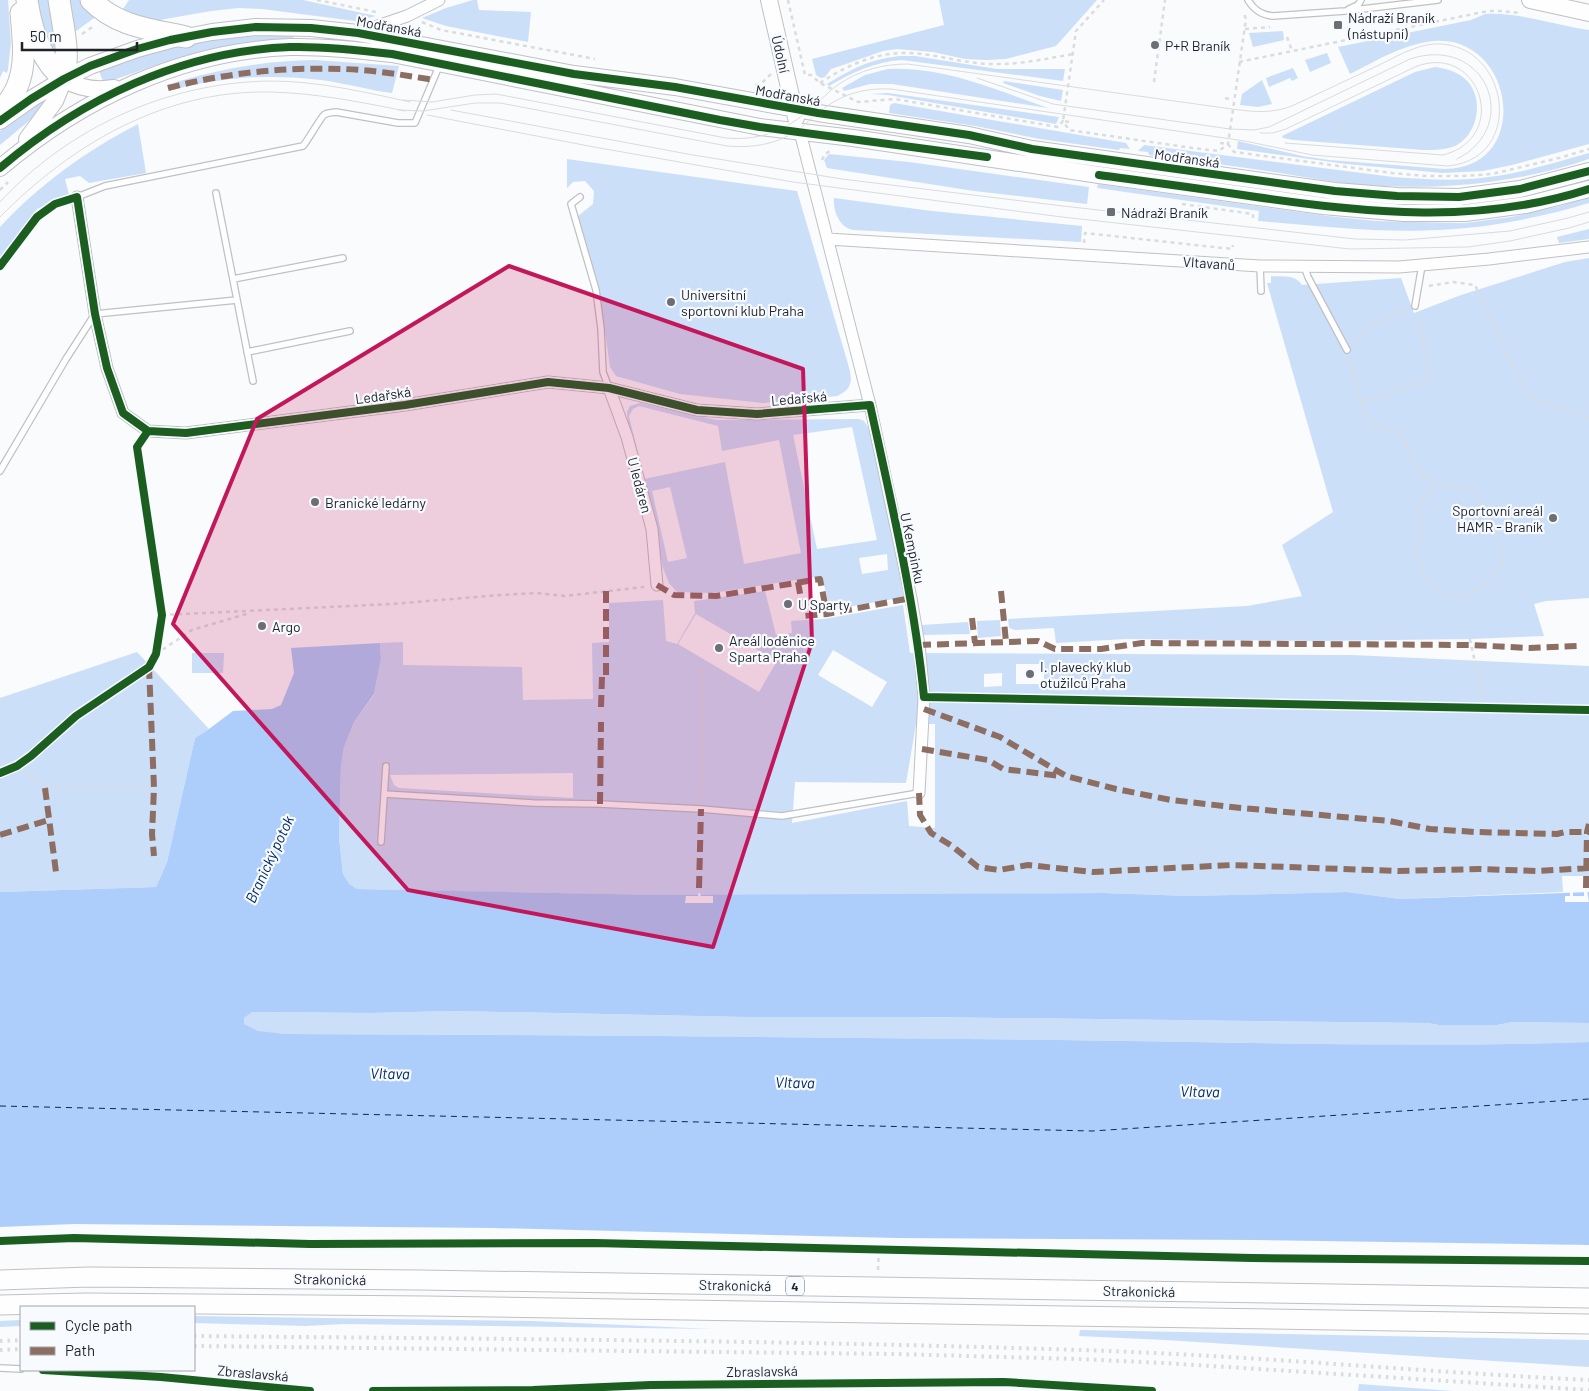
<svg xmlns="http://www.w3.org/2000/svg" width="1589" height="1391" font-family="Barlow,sans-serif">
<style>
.green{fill:#ccdff9;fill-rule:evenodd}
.water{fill:#adcefb}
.pier{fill:#f9fbfd}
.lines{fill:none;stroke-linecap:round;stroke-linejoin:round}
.ferry{stroke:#002a60;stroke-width:1;stroke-dasharray:6 5;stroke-linecap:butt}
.lane-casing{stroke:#bfc1c4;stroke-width:8}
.street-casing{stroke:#bfc1c4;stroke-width:13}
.secondary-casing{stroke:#bfc1c4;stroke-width:18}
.primary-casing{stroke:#bfc1c4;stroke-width:21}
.highway-casing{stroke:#bfc1c4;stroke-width:23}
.path{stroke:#dbdcde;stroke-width:2.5;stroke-dasharray:4 4;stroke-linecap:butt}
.lane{stroke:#fefeff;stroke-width:5.5}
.street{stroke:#fefeff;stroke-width:11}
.secondary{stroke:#fefeff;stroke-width:16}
.primary{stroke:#fefeff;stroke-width:19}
.highway{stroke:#fefeff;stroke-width:21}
.tram{stroke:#dadbdc;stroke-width:1}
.rail{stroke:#dadbdc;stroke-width:4;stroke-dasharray:2.5 5;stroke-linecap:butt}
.quiet{stroke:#8d6e63;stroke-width:6;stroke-dasharray:12 6;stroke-linecap:butt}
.cycleway-casing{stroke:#f7faff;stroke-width:11}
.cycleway{stroke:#1b5e20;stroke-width:8}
.marked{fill:#c2185b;fill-opacity:0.2;stroke:#c2185b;stroke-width:4;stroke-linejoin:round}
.poi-dot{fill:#6b6e72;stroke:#f7faff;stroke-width:2}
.labels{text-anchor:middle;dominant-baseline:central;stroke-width:4.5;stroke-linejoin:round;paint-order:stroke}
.shield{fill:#f7faff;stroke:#606368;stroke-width:1}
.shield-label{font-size:12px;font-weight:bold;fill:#1f2227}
.poi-label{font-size:14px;fill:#1f2227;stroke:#f7faff;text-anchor:start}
.street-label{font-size:14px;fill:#1f2227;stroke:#f7faff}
.water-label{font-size:15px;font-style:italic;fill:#002a60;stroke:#f7faff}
</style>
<rect width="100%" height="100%" fill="#f9fbfd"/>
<path class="green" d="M0 0H8L11 43 8 69 7 73 3 71 0 78Z
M34 0H52L58 45 49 51Z
M67 0H80L97 16 72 34Z
M129 0H303L376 16 355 21 262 9 239 8 211 11 160 20H150L121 12Z
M473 0H477L479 10 531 12 528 42 446 26 422 18 446 8Z
M939 0H1097L1056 46 1025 54 1006 59 987 60 965 59 933 52 897 49 883 51 843 65 831 69 825 77 821 78 816 75 812 59 944 25Z
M1485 14C1519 12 1555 25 1589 30V144L1512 165 1483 171 1443 173 1346 164 1237 149 1238 141 1302 156 1329 160 1445 169C1533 168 1515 36 1435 41 1405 43 1376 61 1350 74L1338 47 1471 20Z
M1283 31 1284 40 1253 47 1249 33Z
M292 35 294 37 291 39 258 42 216 49 166 62 113 80 103 81 99 71C163 46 223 35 292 35Z
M1327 53 1331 63 1310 72 1305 60Z
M900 56H915L997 69H1065L1063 81 902 60C874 62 853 72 829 86L827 84C852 69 870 59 900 56Z
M315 60 399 66 392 93C368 90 345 83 321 80 269 74 219 77 169 91L167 85C217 69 262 61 315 60Z
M1435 67C1448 69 1460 72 1469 83 1484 102 1477 135 1455 146 1445 150 1435 150 1424 150L1293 140 1283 138 1282 136 1415 72Z
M1293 68 1298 78 1292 81 1290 78 1269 87 1266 78Z
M888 69C944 66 996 90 1048 108L892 84H870L844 91 842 88 865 75Z
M1262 80 1272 104 1258 107 1240 105 1242 94Z
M1004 81 1063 90 1061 101 1040 96 1003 83Z
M888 93 1059 117 1056 124 888 95 870 94Z
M43 101H46L36 115 0 145V131Z
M894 103 1126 143 1130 149 1120 148 1119 150 1040 139 975 126 889 113 890 105Z
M138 124 146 173 89 183 80 176 65 179 69 195 37 209 0 258V227C40 184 86 151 138 124Z
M1144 145 1393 177C1424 179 1457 182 1489 177 1523 173 1556 162 1589 153V159C1513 185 1432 191 1353 184 1326 181 1300 176 1274 172 1232 166 1191 160 1149 155L1148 152 1138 151Z
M829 154 909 162 1089 187 1087 204 974 191 827 168 824 160Z
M567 159 797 191 846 357C851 375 857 387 837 396L763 403 680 394 616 376 610 367 599 291 578 216 593 204 594 191 585 181 573 182 567 188Z
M1098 184 1328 216 1376 221 1415 222 1465 223 1511 217 1560 206 1589 197V203C1549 215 1508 224 1466 228 1397 235 1327 227 1258 221L1259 211 1097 188Z
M834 198 932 211 1082 226 1081 242 853 230C839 227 833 211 834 198Z
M1589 229V239L1559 243 1557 237Z
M1589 258V598L1546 601 1534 604 1544 636 1470 639 1316 641 1126 639 1056 643 1054 628 1015 630 1009 628 1008 619 1247 606 1302 596 1282 545 1333 512 1267 283H1271V276C1282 277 1295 274 1302 285L1401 278 1414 313 1461 295 1565 262Z
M640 403 716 420 859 419 864 421 869 429 905 597 830 610 822 576 712 593 677 592 669 583 663 568 647 491 641 479 628 424 627 412 630 406ZM639 406 718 426 722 451 779 440 801 553 744 564 725 462 644 479 629 416 633 409ZM852 427 877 540 817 549 793 435ZM670 487 687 558 668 562 652 491ZM887 554 888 570 862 574 859 558Z
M765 591 776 635 792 633 791 621 824 619 903 605 910 653 1352 655 1589 666V876H1562L1563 892 1400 899 1347 892 1190 896 1104 893 698 896 357 889C350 886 346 882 343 874L339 837 341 766 344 747 354 722 374 695 381 659 380 643 403 642V665L522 667 523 700 593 699 592 643 609 642V603L663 600 666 641 677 644 695 613 694 601ZM696 614 777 661 759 692 678 644ZM833 650 887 682 872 707 818 675ZM1016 664H1044V684H1016ZM1002 673V686L984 687V674ZM916 724H935V828L909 826 907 801 792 823 795 782 906 783ZM573 773V798L399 788 394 785 390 775Z
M1000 620 1001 636 978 638 977 621Z
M968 622 970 634 923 635 922 625Z
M137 652 209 729 195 738 167 862 156 887 0 892V698Z
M192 653H224L223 673H192Z
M455 1011 746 1017H922L1427 1023 1439 1025H1497L1513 1022 1589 1023V1042C1412 1048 1235 1042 1059 1040 801 1037 543 1035 286 1034L258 1032 244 1024V1018L251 1012 371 1013Z
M194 1316 532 1321 712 1329 344 1324 305 1326 194 1323Z
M21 1320V1326L0 1327V1321Z
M1080 1330 1589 1340V1367L1165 1340 1079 1336Z
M1359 1384 1453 1391H1358Z"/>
<path class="water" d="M380 643 381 659 374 694 354 722 344 747 341 766 339 837 343 874 349 884 357 889 659 895 1104 893 1190 896 1347 892 1400 899 1589 892V1023L1513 1022 1497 1025H1439L1427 1023 922 1017H746L455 1011 371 1013 252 1012 244 1018V1024L258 1031 286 1034C543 1035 801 1037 1059 1040 1235 1042 1412 1048 1589 1042V1245L1257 1240 898 1238 494 1228 74 1224 0 1227V892L156 887 167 862 195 738 209 729 233 711 272 709 281 705 294 673 291 648Z"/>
<path class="pier" d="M1570 890H1573V896H1584V890H1587L1589 902H1565V896H1570Z
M698 893H700L701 896H713V903H685L686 896H698Z"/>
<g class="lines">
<path class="ferry" d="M0 1106 1092 1131 1589 1099"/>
<defs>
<path id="lane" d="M1248 0C1254 10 1261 15 1273 16L1345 11 1438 0
M1349 9 1358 5 1361 0
M216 193 253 381
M77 197 105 186 303 146C308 140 321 117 324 115 328 112 332 113 336 112L398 123H415L440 64
M580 197 571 204 596 290 601 329 603 372 609 388
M1260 266 1261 291
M1304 266 1308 277 1347 350
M233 279 343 258
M1415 306 1422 265
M247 352 350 331
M0 471 66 359 95 314 237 300
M384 794 533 803 600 804 701 809 782 816 919 793
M381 842 386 766
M0 1368 21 1369
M43 1370 161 1377 310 1391
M373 1391 533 1390 651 1385 1004 1382 1152 1391"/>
<path id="street" d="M360 32 407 16 439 0
M800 132 870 405 911 598 919 645 924 697 919 793
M77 197 95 314 107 368 123 413 148 431 186 433 405 405 548 382 609 388 697 410 757 414 870 405
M828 239 1260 266 1399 267 1489 259 1589 247
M609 388 627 437 652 529 657 585"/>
<path id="secondary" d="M769 0 796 118
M1530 0 1589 13
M64 79C80 89 96 91 114 88
M0 121 31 99 64 79 90 66 137 49 170 40 212 32 256 27 311 28 358 33 574 74 675 87 818 113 969 135 1032 149 1335 191 1397 196 1459 197 1520 189 1589 171
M27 139 55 101 64 79
M0 168C81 99 182 51 290 47 324 46 359 50 392 54L760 127 853 138 1099 175 1323 206 1404 213H1465L1526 205 1589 189"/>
<path id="primary" d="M0 1280 89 1277 420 1280 1589 1298
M0 1305 86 1303 426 1306 1589 1324"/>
<path id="highway" d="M27 0C31 28 41 61 64 79 70 53 63 26 59 0
M91 0C118 27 150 29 186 37
M0 114C6 105 13 97 17 87 27 64 23 37 21 13"/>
</defs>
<use href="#lane" class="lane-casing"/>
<use href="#street" class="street-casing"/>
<use href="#secondary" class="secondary-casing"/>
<use href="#primary" class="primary-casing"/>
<use href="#highway" class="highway-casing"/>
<path class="path" d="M317 0 376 12
M788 0 805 75H811L820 83 858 102 895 99 1058 127 1063 121 1069 130 1192 148 1219 151 1228 144 1246 19 1244 14
M422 22 441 30 595 59
M1245 29 1270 27
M82 34 94 26
M1287 37 1292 51
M1239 62 1488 11H1500L1521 13
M1154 82 1165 0
M820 83C847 65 876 52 909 53 936 54 962 63 989 64 1018 65 1045 59 1073 54
M755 85 762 83 771 74
M1225 98 1233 100
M1069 122 1063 121 1076 31 1104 0
M1220 143 1228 144 1234 152 1392 173 1426 176H1463L1492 174 1513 169 1559 158 1589 149
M822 160 825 154 830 151
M0 190 8 182
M1182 204 1253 214V218
M1084 243 1085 233 1232 249 1233 245
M1429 286 1453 282 1475 285 1528 398 1582 412 1589 420
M1354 342 1369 327 1406 310
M1349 359 1364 410 1371 424 1399 432 1418 471 1433 484 1472 489 1484 505 1501 547V565L1487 582 1464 598 1441 594 1425 577 1415 551 1421 533 1417 509 1433 484
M1363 402 1431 379 1418 316
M162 615 392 604 500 595 537 593 565 596 644 587
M1470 639 1485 708
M156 654 192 630 250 613
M701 669 702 708 701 800
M601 722V707
M17 766 45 788H154
M878 1270 879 1249"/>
<use href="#lane" class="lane"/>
<use href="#street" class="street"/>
<use href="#secondary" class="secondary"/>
<use href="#primary" class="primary"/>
<use href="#highway" class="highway"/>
<path class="tram" d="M977 78 1053 104 1230 129 1254 130 1269 127 1410 59C1486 34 1523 126 1457 159
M399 110 423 111 475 103H500L727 146C751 148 775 145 796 131 806 124 814 116 823 109 844 93 866 88 891 89L1245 141 1312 155 1447 166C1527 160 1510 40 1433 44 1413 46 1394 58 1377 66 1349 79 1322 92 1294 105 1273 114 1255 112 1232 109L908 64C883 64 860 70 839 84 829 91 820 101 810 109 786 131 758 141 726 138L496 94 475 95 432 102 403 100
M451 110 693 155 842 179 1063 206 1355 239 1405 240 1510 231 1568 218 1589 212
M427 115 594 147 793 182 1062 217 1350 249 1468 247 1510 241 1569 228 1589 222
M1260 133H1273L1286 129 1415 67C1479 41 1512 137 1443 155L1285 143
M0 202C69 127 169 82 271 81 317 81 365 92 410 102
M0 217C72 144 164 90 270 92 315 93 361 102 405 111"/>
<path class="rail" d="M194 1336C488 1339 783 1340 1078 1350 1248 1355 1418 1372 1589 1380
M0 1341 21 1340
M194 1346 895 1354 1078 1359 1164 1363 1589 1390
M0 1350 21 1349"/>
<path class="quiet" d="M168 88C226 73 283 67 343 69 373 70 404 75 434 80
M798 582 804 616 827 614
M657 585 674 595 716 596 820 579 827 614 911 598
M1001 591 1006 642
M972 618 975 643
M919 645 1038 641 1055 649H1101L1142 643 1471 645 1529 648 1579 646
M149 667 154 788 152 834 154 856
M601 707 602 677H606V591
M924 709 1000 737 1066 776 1116 789 1171 800 1241 808 1389 821 1430 829 1475 832 1557 834 1565 832H1589
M922 749 988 760 1003 769 1061 776
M45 788 56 872
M919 793 920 815 931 833 952 846 978 867 999 870 1028 865 1093 872 1232 865 1398 871 1479 869 1536 871 1589 868
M600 804 601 722
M0 835 49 820
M699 888 701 809
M1586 888 1587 832 1589 824"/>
<defs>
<path id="cycleway" d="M0 121 31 99 64 79 90 66 137 49 170 40 212 32 256 27 311 28 358 33 574 74 675 87 818 113 969 135 1032 149 1335 191 1397 196 1459 197 1520 189 1589 171
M0 168C81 99 182 51 290 47 324 46 359 50 392 54L720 120 760 127 987 157
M1099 175C1151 182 1204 189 1256 197 1369 213 1478 225 1589 189
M0 266 37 217 55 204 77 197 95 314 107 368 123 413 148 431 186 433 405 405 548 382 609 388 697 410 757 414 870 405C891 501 914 598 924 697L1589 710
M0 773 17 766 31 756 76 716 149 667 156 654 162 615 137 447 148 431
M0 1241 74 1238 310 1244 594 1243 1252 1258 1589 1261
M43 1370 161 1377 310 1391
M373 1391 533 1390 651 1385 1004 1382 1152 1391"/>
</defs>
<use href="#cycleway" class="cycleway-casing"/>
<use href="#cycleway" class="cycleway"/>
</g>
<path class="marked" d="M509 266 803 369 812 642 713 947 408 890 173 624 257 419Z"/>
<g class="poi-dot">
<rect x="1333" y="20" width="10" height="10" rx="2.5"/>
<circle cx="1155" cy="45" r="5"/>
<rect x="1106" y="207" width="10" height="10" rx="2.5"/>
<circle cx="671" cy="302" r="5"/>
<circle cx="315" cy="502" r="5"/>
<circle cx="1553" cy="518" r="5"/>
<circle cx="788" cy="604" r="5"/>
<circle cx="262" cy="626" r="5"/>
<circle cx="719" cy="648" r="5"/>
<circle cx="1030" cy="674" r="5"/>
</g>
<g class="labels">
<rect class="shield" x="786" y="1276.5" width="18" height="19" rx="4"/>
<g class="shield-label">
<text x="795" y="1286">4</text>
</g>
<g class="poi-label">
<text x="1348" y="17">Nádraží Braník<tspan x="1348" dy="16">(nástupní)</tspan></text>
<text x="1165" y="45">P+R Braník</text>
<text x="1121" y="212">Nádraží Braník</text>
<text x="681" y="294">Universitní<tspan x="681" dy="16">sportovní klub Praha</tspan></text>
<text x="325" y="502">Branické ledárny</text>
<text x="1543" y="510" text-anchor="end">Sportovní areál<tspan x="1543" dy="16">HAMR - Braník</tspan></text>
<text x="798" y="604">U Sparty</text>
<text x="272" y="626">Argo</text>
<text x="729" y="640">Areál loděnice<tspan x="729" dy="16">Sparta Praha</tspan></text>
<text x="1040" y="666">I. plavecký klub<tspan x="1040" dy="16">otužilců Praha</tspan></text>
</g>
<g class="street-label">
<text transform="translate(389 26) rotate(10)">Modřanská</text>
<text transform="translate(781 54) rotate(77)">Údolní</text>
<text transform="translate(788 95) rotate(10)">Modřanská</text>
<text transform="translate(1187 158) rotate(8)">Modřanská</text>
<text transform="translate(1209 263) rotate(4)">Vltavanů</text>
<text transform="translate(383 395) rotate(-8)">Ledařská</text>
<text transform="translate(799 398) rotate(-5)">Ledařská</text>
<text transform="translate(640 485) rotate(75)">U ledáren</text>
<text transform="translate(913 548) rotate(78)">U Kempinku</text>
<text transform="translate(330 1279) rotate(1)">Strakonická</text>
<text transform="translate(735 1285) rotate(1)">Strakonická</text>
<text transform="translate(1139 1291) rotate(1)">Strakonická</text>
<text transform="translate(762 1371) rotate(-1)">Zbraslavská</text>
<text transform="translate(253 1373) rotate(5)">Zbraslavská</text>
</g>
<g class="water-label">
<text transform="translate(269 859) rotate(-65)">Branický potok</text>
<text transform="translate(390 1073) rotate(1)">Vltava</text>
<text transform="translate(795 1082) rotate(1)">Vltava</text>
<text transform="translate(1200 1091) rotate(1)">Vltava</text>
</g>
</g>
<rect x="20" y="1306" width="175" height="65" fill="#f7faff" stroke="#a1a4a9"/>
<rect x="30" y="1322" width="25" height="8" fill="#1b5e20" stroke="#a1a4a9"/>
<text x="65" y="1331" font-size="15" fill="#1f2227">Cycle path</text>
<rect x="30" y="1347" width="25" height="8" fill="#8d6e63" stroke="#a1a4a9"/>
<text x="65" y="1356" font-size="15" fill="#1f2227">Path</text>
<path d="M22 42v8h115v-8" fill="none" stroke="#1f2227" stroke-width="2.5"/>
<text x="30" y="42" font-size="15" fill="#1f2227" stroke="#f7faff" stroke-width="4" paint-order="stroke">50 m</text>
</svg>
